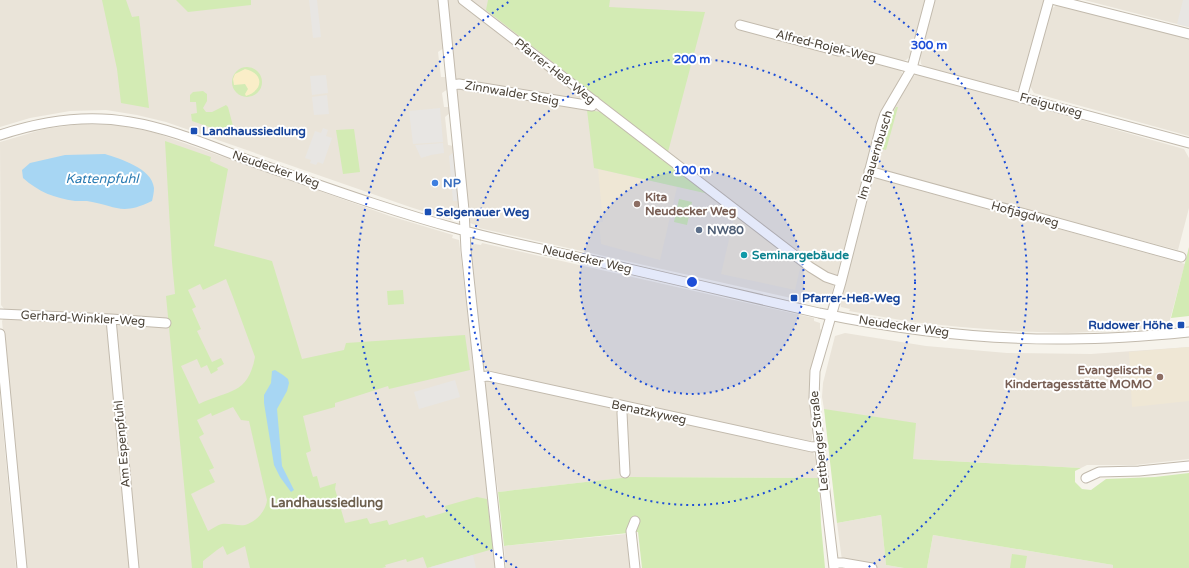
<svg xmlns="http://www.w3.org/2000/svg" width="1189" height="568" font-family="'Varela Round',sans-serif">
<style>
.residential{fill:#eae4d9}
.education{fill:#efe7d5}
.green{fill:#d3ebb4;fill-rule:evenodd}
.sand{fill:#faeec8}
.parking{fill:#e8e6e3}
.water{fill:#a7d6f3}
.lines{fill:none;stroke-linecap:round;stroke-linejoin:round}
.minor-casing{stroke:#c2baad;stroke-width:11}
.minor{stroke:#fff;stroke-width:9}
.ring{fill:none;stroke:#1d4ed8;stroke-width:2;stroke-dasharray:2 4}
.transit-dot{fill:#1a4fb4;stroke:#fff;stroke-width:1.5}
.shop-dot{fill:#3f7fe0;stroke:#fff;stroke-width:1.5}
.education-dot{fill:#8d6e63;stroke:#fff;stroke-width:1.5}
.service-dot{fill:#5c6f8a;stroke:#fff;stroke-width:1.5}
.culture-dot{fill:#0f9aa8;stroke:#fff;stroke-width:1.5}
.labels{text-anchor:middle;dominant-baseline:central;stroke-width:4;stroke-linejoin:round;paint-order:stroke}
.street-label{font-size:12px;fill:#4b4338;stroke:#fff}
.transit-label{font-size:12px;font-weight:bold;fill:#164399;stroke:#fff;text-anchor:start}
.shop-label{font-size:12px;font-weight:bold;fill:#366cbe;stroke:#fff;text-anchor:start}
.education-label{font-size:12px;font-weight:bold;fill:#785e54;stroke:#fff;text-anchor:start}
.service-label{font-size:12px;font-weight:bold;fill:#4e5e75;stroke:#fff;text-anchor:start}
.culture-label{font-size:12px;font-weight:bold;fill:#0d838f;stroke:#fff;text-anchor:start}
.water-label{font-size:13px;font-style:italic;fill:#2b7cb3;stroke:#fff}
.neighbourhood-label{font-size:13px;font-weight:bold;fill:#6e614f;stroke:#fff}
.centre{fill:#1d4ed8;stroke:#fff;stroke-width:2}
.ring-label{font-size:12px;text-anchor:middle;font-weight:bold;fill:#1d4ed8;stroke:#fff;stroke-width:4;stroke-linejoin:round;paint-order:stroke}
</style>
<rect width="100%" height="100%" fill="#f6f3eb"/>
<path class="residential" d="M0 0H439L444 48 438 52 441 77H447L448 89 442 93 444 107H450V113L445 117 448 145 454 146V201H459L460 216 458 219 451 218V220L410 207 166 122 137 115 106 110 70 111 30 118 0 127Z
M446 0H461L588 99 586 101 457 79 454 77Z
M466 0H925L911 56 906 60 902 61 839 45 837 52 900 69 902 73V76L883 109 878 122 837 275 834 276 823 272Z
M935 0H1044L1021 87 1019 90H1013L926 68 921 64 920 56Z
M1084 0H1189V27L1177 24Z
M1057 5 1189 39V136L1034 93 1030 86 1051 9Z
M916 74 922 75 1184 149 1189 158V208L1178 250 879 171 876 165 890 115 913 77Z
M463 87 601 110 832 282 834 285 829 302 827 304 819 302 818 304 479 228 478 226 470 223 468 219 456 90Z
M81 124 116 125 153 132 390 216 453 235 452 238 459 240 474 372 479 391 497 568H137L114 322 5 310 1 305 0 142 44 129Z
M876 178 1185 264 1168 327 1132 330 1067 333 1012 331 961 327 912 322 849 311 850 309 841 307 840 302 873 180Z
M482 243 814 318V321L820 323V329L822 330 810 383V396L814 434H812V440L810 442 487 371 483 365 471 250 473 245 475 244 481 245Z
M4 318 106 323 107 325 131 568H25L2 321Z
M845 333 926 346 1007 353 1091 354 1189 347V459L1135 465H1087L1081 468 913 459 824 409 822 397 823 383 835 336Z
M487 380 616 408 618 412 622 478 498 492 485 385Z
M0 397 16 568H0Z
M630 411 813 452 815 457 817 456 819 478 630 477 626 446V414Z
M881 515 886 565 904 568H843L837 523Z
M626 534 630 568H506L504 546Z
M933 535 1113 565V568H927Z"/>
<path class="education" d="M598 169 677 187 660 260 601 244 599 222H603Z
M735 214 801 264 795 290 721 274Z
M1189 347V401L1132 407 1129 352Z"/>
<path class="green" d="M102 0H126L132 17 139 16 149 108 121 103 117 69Z
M176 0H251V5L188 12Z
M488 0H610L609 7 705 12 668 152 486 10Z
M232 82a15 15 0 1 1 30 0a15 15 0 1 1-30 0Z
M203 91 207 94V101L203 108 206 112H212L226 105 228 107 233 126 232 135 192 121 191 114 197 113 196 102H190V95L193 92Z
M896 107H898L886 150 882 149 889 122Z
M587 110 602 112 661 158 660 159 663 161 664 160 709 194 594 168Z
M354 129 360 172 343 174 336 130Z
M165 141 211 157 210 161 228 169 214 246 272 261 302 359 344 350 346 343 465 335 470 370 389 389 388 386 335 403V407L303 416 311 451 306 453 313 477 317 476 320 488 336 483 335 489 345 523 367 518 370 524 387 520 389 525 424 515 426 518 446 512 445 506 477 497 487 499 493 549 427 568 423 557 407 562 406 559 385 565 386 567 382 568H250L245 546 227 555 223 546 217 550 203 561V568H192L166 296 175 294 172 262ZM226 279 233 297 255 357C248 395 228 390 199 404L181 366 197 359 201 368 207 365 211 374 218 370 217 368 224 364 221 358 212 362 197 331 201 329 192 309 196 307 188 290 200 284 203 290ZM233 407 241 420 249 421 267 500C266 511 256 522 245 525 238 526 228 523 222 524 217 525 212 529 208 531L191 494 215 482 209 470 214 468 199 437 204 434 197 420 211 413 212 416Z
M679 199 692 202 687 225 674 222Z
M1189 247V316L1171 318Z
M403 290 404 304 388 305 387 291Z
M824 409 916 423 913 459 1081 468 1075 471V482L1082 489 1091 490 1106 479 1155 477 1189 473V568H1113V565L933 535 927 568H904L886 565 881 515 837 523Z
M630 477 819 478 821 524 825 568H642L638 532 504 546 498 492Z
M1012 554 1027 556 1025 568H1010Z"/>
<path class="sand" d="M245 69C264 73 264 90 246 96L245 94 248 89 245 84 234 85 233 79 235 74Z"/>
<path class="parking" d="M309 0H317L321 37 313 38Z
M1183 0H1189V27L1177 24Z
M326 75 328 93 312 95 310 76Z
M327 95 329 114 314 115 312 97Z
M440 108 443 142 413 144 409 111Z
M323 128 328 130 326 136 332 138 323 164 318 162 316 165 310 163 311 160 305 158 315 131 321 133Z
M443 143 444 153 431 155 421 158 415 145Z
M454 152 459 201H453L449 156Z
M455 380 460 397 419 409 414 392Z
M473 555 476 568H431V567Z"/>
<path class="water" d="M105 154C120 159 152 168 154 188 154 192 153 197 152 201 121 216 117 206 87 201 83 201 79 201 75 201 54 198 39 192 23 178L22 170 30 163 65 155Z
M275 370 283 375 288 379 289 383 287 391 277 409 282 466 294 490 291 492 280 477 274 465 264 403V395L271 383 272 371Z"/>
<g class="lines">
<defs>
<path id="minor" d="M443 0 464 210 466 250 500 568
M463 0 810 267 826 277 841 282
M1055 0 1189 34
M740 25 838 51 844 50 1189 143
M452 85 459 84 592 106 595 101
M1022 97 1049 0
M0 135C42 121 85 114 130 122 174 129 217 149 259 164 325 187 391 211 458 229 500 241 543 249 586 259 664 277 741 295 819 313 901 330 985 340 1068 339 1109 339 1149 336 1189 332
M869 171 1181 257
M0 314 111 319 166 323
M111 319 134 568
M0 334 22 568
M480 377 488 376 812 447 819 446
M623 407 622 413 625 473
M1086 478 1099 472 1139 471 1189 466
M635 521 631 531 635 568
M834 563H843L872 568
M834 568 814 398 815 371 841 282 881 126 885 114 892 102 912 68 930 0"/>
</defs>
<use href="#minor" class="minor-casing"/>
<use href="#minor" class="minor"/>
</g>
<circle cx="692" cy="282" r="112" fill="#1d4ed8" fill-opacity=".12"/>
<g class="ring">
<circle cx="692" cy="282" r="112"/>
<circle cx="692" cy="282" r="223"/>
<path d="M517 568A335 335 0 0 1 510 1M874 1A335 335 0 0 1 867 568"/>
</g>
<g class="transit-dot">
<rect x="190" y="127" width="8" height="8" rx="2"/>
<rect x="424" y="208" width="8" height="8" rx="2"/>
<rect x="790" y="294" width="8" height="8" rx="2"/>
<rect x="1177" y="321" width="8" height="8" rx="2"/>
</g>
<circle class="shop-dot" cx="435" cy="183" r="4"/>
<g class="education-dot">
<circle cx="637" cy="204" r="4"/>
<circle cx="1160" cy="377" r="4"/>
</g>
<circle class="service-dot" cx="699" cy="230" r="4"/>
<circle class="culture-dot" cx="744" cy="255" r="4"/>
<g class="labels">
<g class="street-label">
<text transform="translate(826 46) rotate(14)">Alfred-Rojek-Weg</text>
<text transform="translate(555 71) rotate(38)">Pfarrer-Heß-Weg</text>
<text transform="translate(512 93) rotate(10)">Zinnwalder Steig</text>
<text transform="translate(1051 105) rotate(15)">Freigutweg</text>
<text transform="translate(875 155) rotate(-73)">Im Bauernbusch</text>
<text transform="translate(276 169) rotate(19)">Neudecker Weg</text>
<text transform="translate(1025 214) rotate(15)">Hofjagdweg</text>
<text transform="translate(587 259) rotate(13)">Neudecker Weg</text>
<text transform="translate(83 318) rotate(3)">Gerhard-Winkler-Weg</text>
<text transform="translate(904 326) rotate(8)">Neudecker Weg</text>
<text transform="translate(649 412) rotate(12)">Benatzkyweg</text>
<text transform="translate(819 441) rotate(-96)">Lettberger Straße</text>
<text transform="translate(122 444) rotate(-95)">Am Espenpfuhl</text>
</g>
<g class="transit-label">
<text x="202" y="131">Landhaussiedlung</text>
<text x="436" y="212">Selgenauer Weg</text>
<text x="802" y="298">Pfarrer-Heß-Weg</text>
<text x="1173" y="325" text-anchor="end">Rudower Höhe</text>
</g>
<g class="shop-label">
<text x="443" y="183">NP</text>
</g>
<g class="education-label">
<text x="645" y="197">Kita<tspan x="645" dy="14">Neudecker Weg</tspan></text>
<text x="1152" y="370" text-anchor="end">Evangelische<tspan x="1152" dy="14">Kindertagesstätte MOMO</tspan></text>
</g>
<g class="service-label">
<text x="707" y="230">NW80</text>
</g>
<g class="culture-label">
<text x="752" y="255">Seminargebäude</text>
</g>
<g class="water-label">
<text x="102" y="179">Kattenpfuhl</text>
</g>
<g class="neighbourhood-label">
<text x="327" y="503">Landhaussiedlung</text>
</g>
</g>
<circle cx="692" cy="282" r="6" class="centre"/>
<g class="ring-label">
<text x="929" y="49">300 m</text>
<text x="692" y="63">200 m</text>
<text x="692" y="174">100 m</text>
</g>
</svg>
